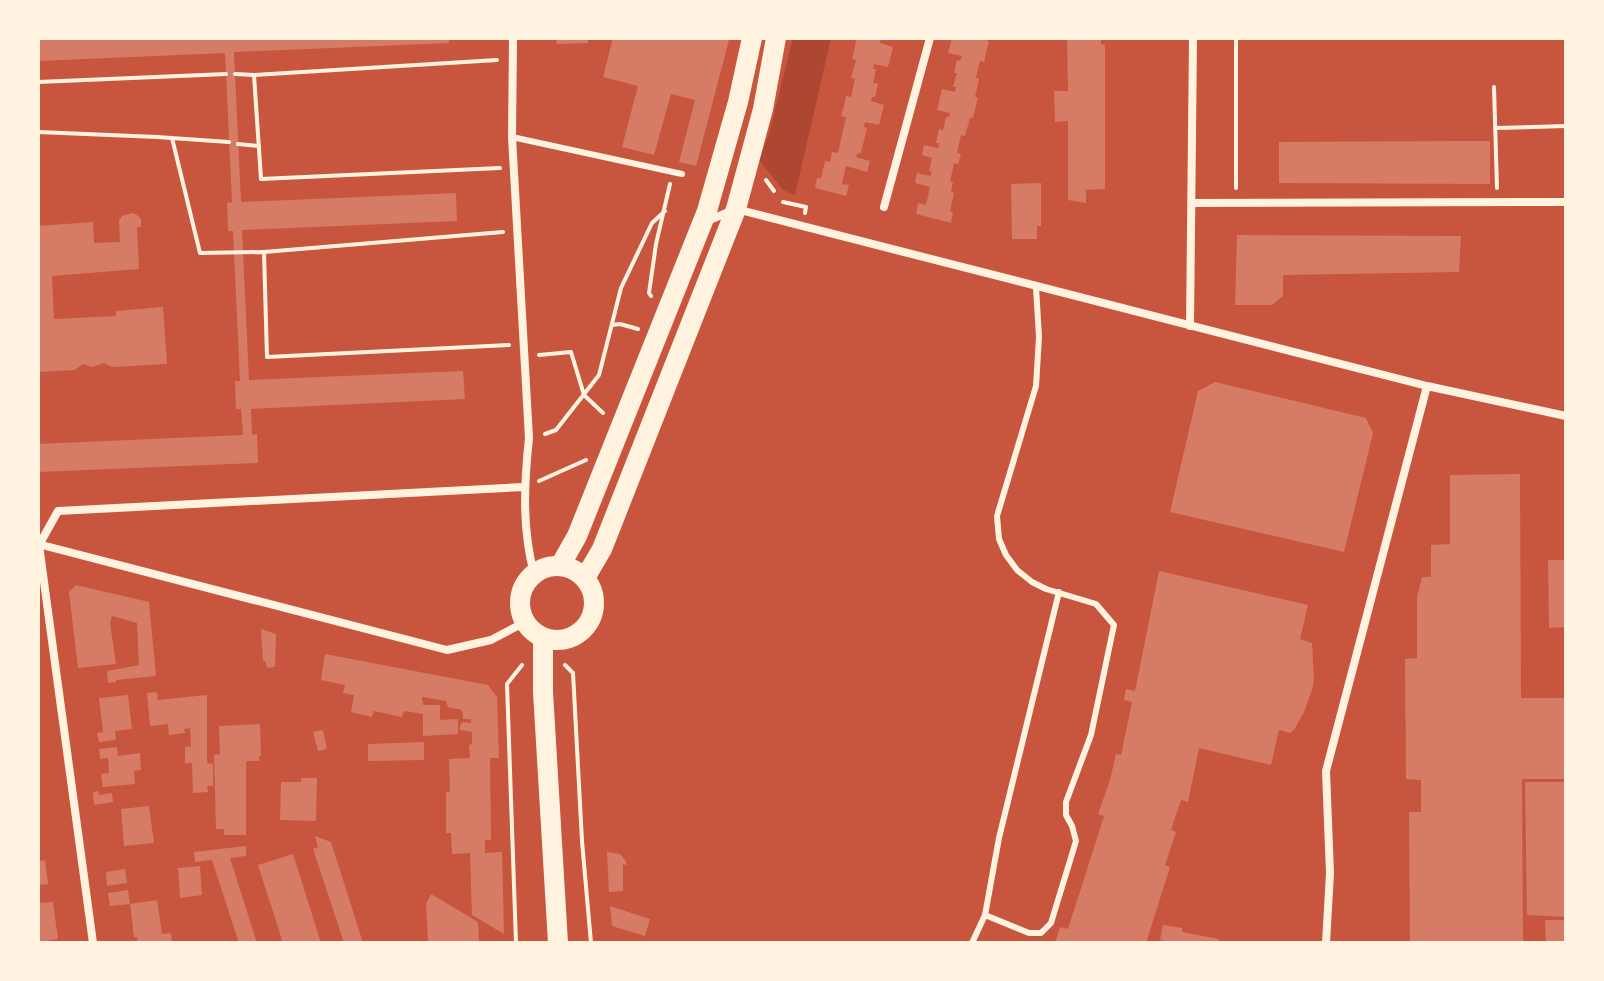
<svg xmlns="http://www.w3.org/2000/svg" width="1604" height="981" font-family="Commissioner,sans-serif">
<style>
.green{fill:#ae4732}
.building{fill:#d67c66}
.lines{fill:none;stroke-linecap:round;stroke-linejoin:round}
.path{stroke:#fff3e0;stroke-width:4}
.service{stroke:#fff3e0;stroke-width:6}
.minor{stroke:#fff3e0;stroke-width:8}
.primary{stroke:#fff3e0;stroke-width:20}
</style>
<rect width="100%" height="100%" fill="#c8553d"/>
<path class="green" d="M793 38H831L795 195 783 190 759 160 769 134Z"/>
<path class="building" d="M38 38H449V43L234 52 241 202 456 193 457 221 242 230 249 380 463 371 465 399 251 409 252 435 257 434 258 463 38 472V444L243 435 241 409H236L235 381H240L233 231H228L227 203 232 202 225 53 38 61Z
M556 38H587L588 43 557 44Z
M613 38H721L729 40 696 166 679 162 695 100 671 94 654 155 622 147 638 86 603 77Z
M857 38 864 40V38H881L880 43 893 47 888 67 874 64 873 69H876L873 83 878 84 875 97H872L871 101 884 105 879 125 865 122 864 127 867 128 861 153H858L856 157 870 161 867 172 846 166 842 184 849 185 846 196 815 188 817 178H821L825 161 830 162 832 152 838 153 846 117 841 116 844 106 846 96 851 97 855 79 851 78 856 60 852 59Z
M952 38H986L985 40 989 41 984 62 980 61 976 78 979 79 975 97 978 98 973 118H970L965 136 961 135 957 153 961 154 958 164 954 163 950 182H953L951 192 954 193 950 211 953 212 951 223 916 214 918 203 926 205 930 187 915 183 917 173 930 176 932 172 929 171 932 158 922 155 924 145 938 148 939 143H936L939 129 943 130 946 117H949L950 113 937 110 942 89 955 92 956 87H953L957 73H954L957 60 960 61 962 56 948 53Z
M1067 38H1101V44L1105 45V189L1086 190V203L1068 200V121L1055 122 1054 91H1068Z
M1462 141H1490V184L1279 183V142Z
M1041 183V226H1037V239H1012L1011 184Z
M132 213 137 215 141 219V227H137L139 269 52 276 54 319 116 316V311L163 307 167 364 112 367 104 363 92 367 83 364 75 370 38 372V226L93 222 94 243 120 242 119 221 122 216Z
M1237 235 1461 236 1459 272 1283 275V296L1272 305H1235Z
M1215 382 1366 418 1373 433 1344 552 1170 512 1198 391Z
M1520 474 1521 698H1566V779H1522L1523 943H1410L1409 812H1421V780L1406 779 1405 659 1417 658V597L1422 577H1431V545L1450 544V475Z
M1548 560H1566V627L1549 628Z
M1159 571 1308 605 1300 639 1312 643 1314 680 1312 690 1304 712 1294 730 1290 733 1279 730 1271 765 1199 748 1188 802 1181 800 1171 830 1176 832 1165 865 1170 867 1146 943H1055L1060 927 1068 929 1104 816 1098 814 1110 780 1116 754 1121 755 1132 702 1124 700 1126 689 1135 691Z
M76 585 149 602 156 676 116 680V682L108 683 107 671 139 665 137 623 112 616 110 623 116 664 78 668 69 592Z
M261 629 276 634 275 667 267 668 265 661H263Z
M325 654 488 685 497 697 499 758H490L491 840H485V853L502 852 504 934 472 915 470 853 452 854 451 833H446V792H450L449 759 470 758 469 745 472 744V732L460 730V725L463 722 471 723V719H463L462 710 448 707 446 701 422 697 423 705H440V720L458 719V734L423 736V714L404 711 402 717 374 711 372 717 351 712 354 695 343 693 345 685 321 680Z
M157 692 158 700 207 695V763L213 764V786H207L208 792 193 793 192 763H185V747L191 746 190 728 184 729 185 733 169 735 168 724 150 726 147 693Z
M128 695 132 729 115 731 116 740 99 742 97 733 103 732 99 698Z
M260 724 261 756H259V761H247L246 763V835H224V829H216L214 755 220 754 219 726Z
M323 730 327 749 318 751 313 732Z
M424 742V760L368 761V744Z
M117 747 118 756 140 753 141 770 134 771 135 784 103 787 101 774 109 773 108 758 100 759 99 749Z
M301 778H317L316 821 280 820 281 782H301Z
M1525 782H1566V917L1527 915Z
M98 791 99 795 112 793 113 802 94 805 93 792Z
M149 806 154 843 124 846 121 809Z
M315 836 331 842 363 943H344L313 849 318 847Z
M246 846V856L230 858 257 943H239L212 860 195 862 194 852Z
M607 852 620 854 625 860 627 865 623 864V891L609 892Z
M293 854 321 943H283L258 865Z
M45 860 48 884 38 885V861Z
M200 866 202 895 180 898 178 868Z
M125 869 127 883 107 886 106 872Z
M128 890 130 904 110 906 108 893Z
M431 894 478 922 479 943H428L426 904Z
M157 900 162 934 171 933 172 943H138L137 937H134L130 904Z
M53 902 58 939 38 942V903Z
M610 906 650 919 645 936 612 926Z
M1545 920H1566V943H1546Z
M1163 925 1182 928V932L1219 939 1218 943H1175L1160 940Z"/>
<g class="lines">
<path class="path" d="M497 60 254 75 261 179 500 168
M235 74 254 75
M38 82 226 74
M1494 87 1497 188
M1496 128 1566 126
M38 132 157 137 229 142
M172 138 200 253 263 252
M238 144 259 146
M766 180 774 191
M1236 188V38
M783 202 806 207 805 213
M503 232 264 252 267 357 509 345
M651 296 649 293 656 244 670 184
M612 325 620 324 638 329
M539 355 571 352 584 395 603 413
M545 434 556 430 599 375 621 288 652 223 665 211
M539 481 586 460
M565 665 573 673 582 841 591 943
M516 943 507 684 522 665"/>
<path class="service" d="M512 137 682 174
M985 915 999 838 1059 592
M972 943 985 915 1029 933H1041L1051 923 1076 841 1072 826 1066 815V802L1091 735 1114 625 1096 604 1046 589 1032 582 1017 570 1006 555 999 539 997 516 1036 386 1039 337 1036 287"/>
<path class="minor" d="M513 38 512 137 529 438C524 485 522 528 534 574
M1192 203 1566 202
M884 207 930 38
M707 221 736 209 1427 386 1566 416
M1190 326 1193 38
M38 544 447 650 491 640 525 622
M39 545 58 511 523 487
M39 545 93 943
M1326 943 1330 873 1326 771 1427 386"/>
<path class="primary" d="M560 566 577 536 707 211 738 102 752 38
M520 603a37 37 0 1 1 74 0a37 37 0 1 1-74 0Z
M585 578 602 549 736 209 763 109 776 38
M543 638V692L558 943"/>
</g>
<rect width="1604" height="981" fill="none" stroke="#fff3e0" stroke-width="80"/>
</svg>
